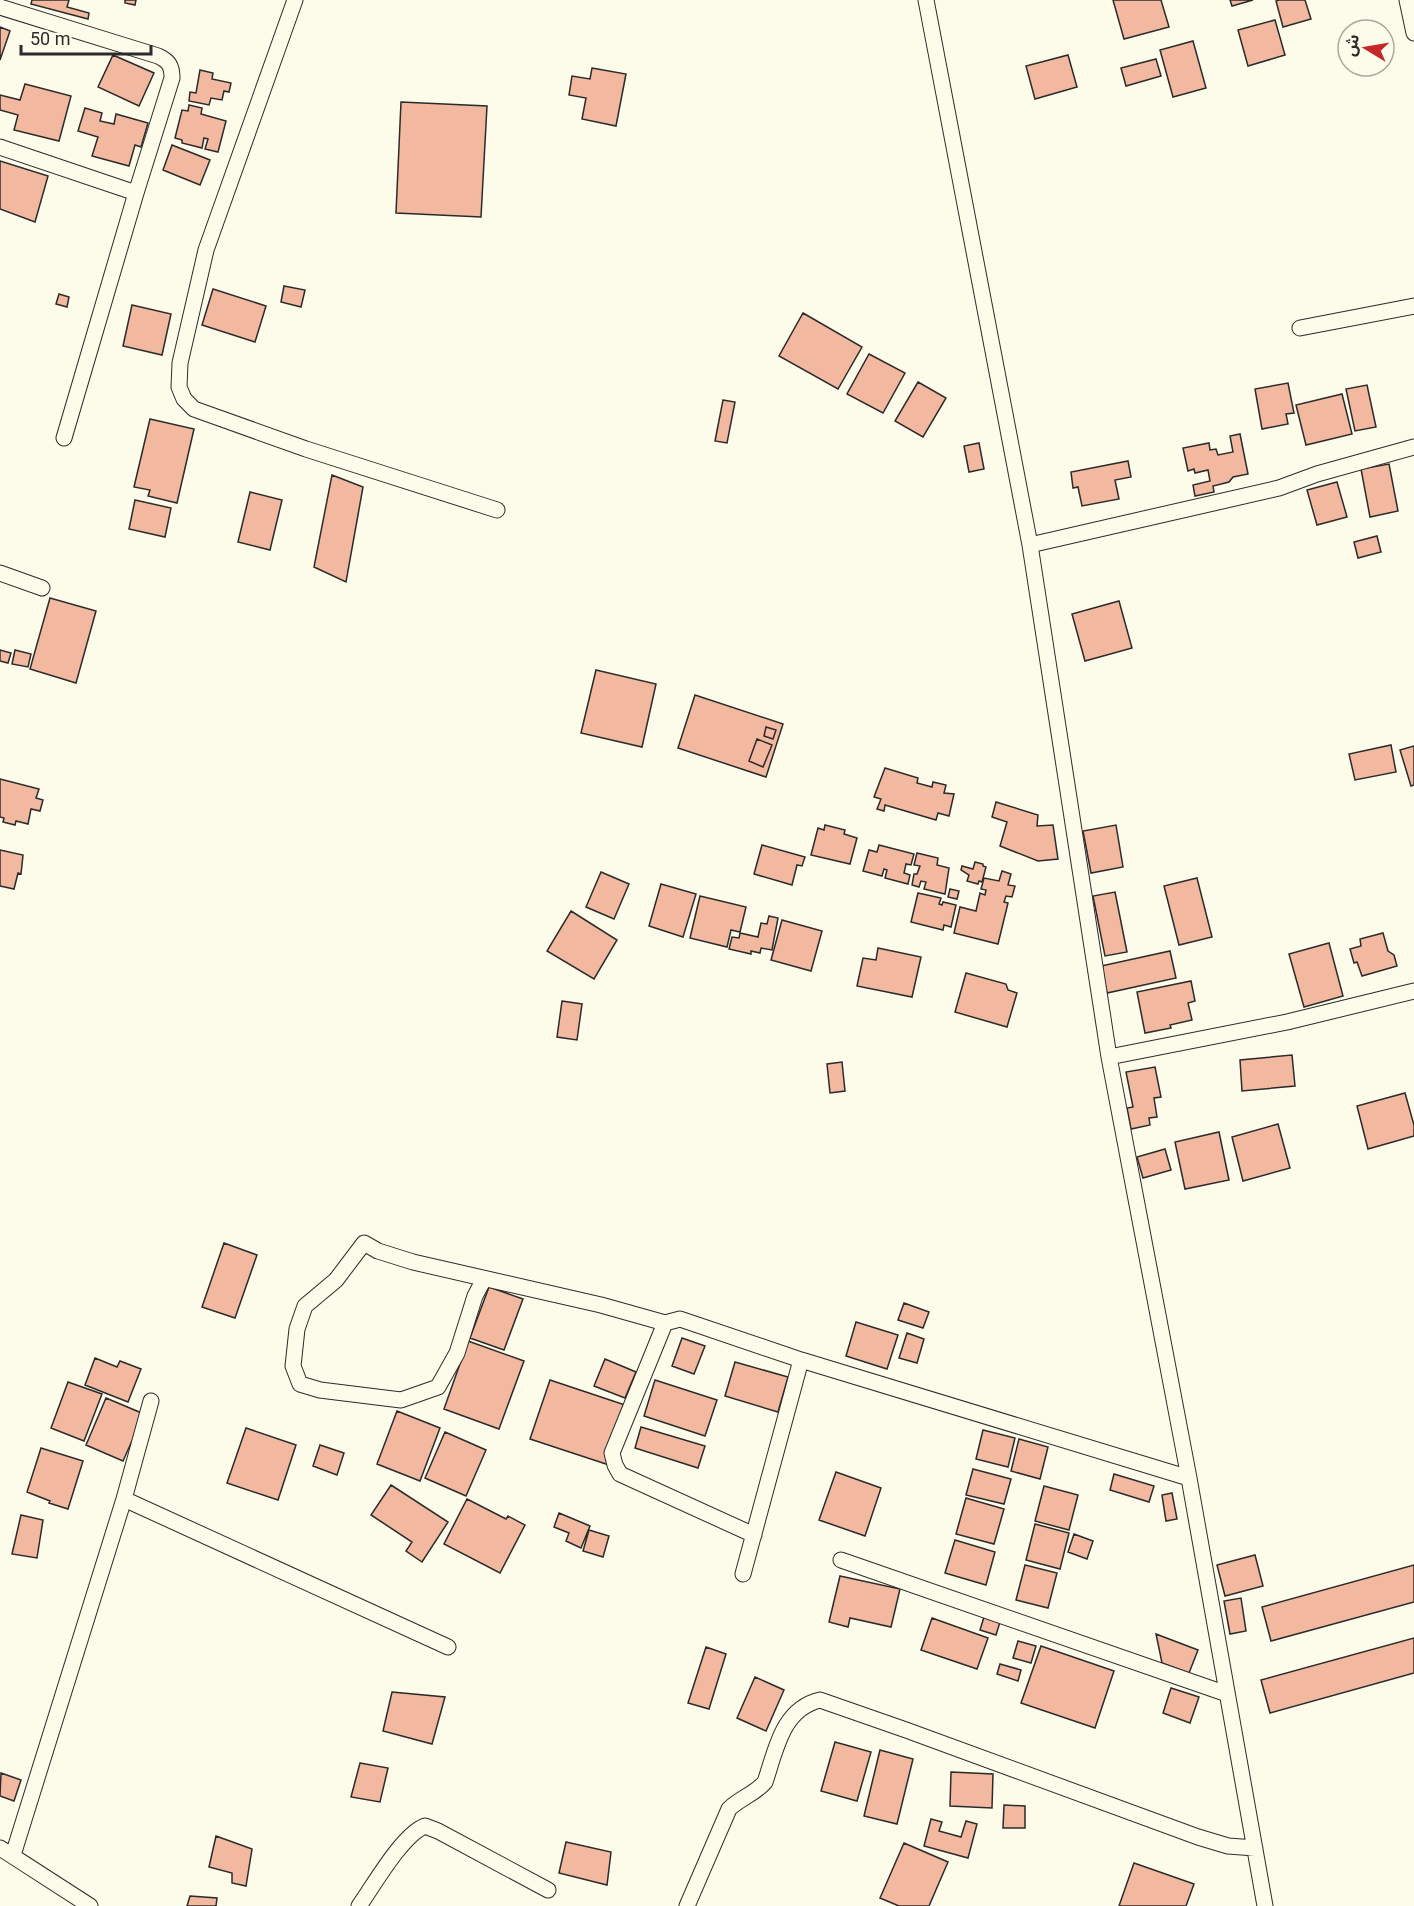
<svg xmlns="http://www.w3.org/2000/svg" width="1414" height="1906" font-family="Roboto,'Noto Sans Arabic',sans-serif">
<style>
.building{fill:#f2b8a0;stroke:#2b2b2b;stroke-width:1.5}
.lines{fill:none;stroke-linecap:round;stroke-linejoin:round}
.street-casing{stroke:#2b2b2b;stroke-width:17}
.street{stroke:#fdfbea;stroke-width:15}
</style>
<rect width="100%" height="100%" fill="#fdfbea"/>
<path class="building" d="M32 0H69L67 7 89 13 88 19 31 4Z
M125 0H136L135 5 125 3Z
M1113 0H1161L1169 27 1124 39Z
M1230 0H1253L1232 6Z
M1279 0H1305L1311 19 1283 27 1276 1Z
M1275 20 1285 55 1248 66 1238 30Z
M0 27 10 31 0 60Z
M1193 41 1206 88 1173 97 1160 50Z
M113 55 154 73 139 106 98 87Z
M1068 55 1077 87 1035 99 1026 66Z
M1156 59 1161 76 1126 86 1121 68Z
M592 68 626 74 616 126 582 119 586 98 569 95 572 76 590 79Z
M200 70 213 73 212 79 231 83 229 92 224 91 222 100 211 98 209 105 189 101 190 92 196 93Z
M25 84 71 96 59 141 14 130 18 115 0 110V95L20 100Z
M401 102 487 106 481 217 396 213Z
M189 105 202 108 201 114 226 121 218 152 205 149 208 139 204 138 202 148 182 143V140L175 138 182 110 188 111Z
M85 108 102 113 100 121 114 124 116 114 148 123 141 147 135 145 129 166 92 156 98 137 78 131Z
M172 145 210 160 200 185 163 170Z
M0 161 48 176 35 222 0 209Z
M284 286 305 290 301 307 281 302Z
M213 289 266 306 255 342 202 325Z
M59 294 69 297 67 307 56 304Z
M132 305 171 314 162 355 123 346Z
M803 313 862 347 838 389 779 356Z
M869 354 905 373 883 413 847 394Z
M918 382 946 398 923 437 895 421Z
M1288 383 1294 413 1286 414 1288 424 1262 429 1255 389Z
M1367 385 1376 427 1355 431 1346 389Z
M1342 394 1352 434 1306 445 1296 405Z
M723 400 735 402 727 443 715 441Z
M150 419 194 429 177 503 148 496 150 490 134 487Z
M1240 434 1248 474 1233 477 1229 482 1213 486 1214 492 1195 496 1193 485 1210 481 1208 470 1195 473 1194 469 1188 471 1183 448 1209 443 1210 450 1216 449 1218 455 1233 452 1230 436Z
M979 443 984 469 969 472 964 446Z
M1128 461 1131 477 1115 480 1119 499 1082 506 1078 487 1073 488 1071 472Z
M1389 464 1398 511 1370 517 1361 469Z
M332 475 363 487 346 582 314 567Z
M1337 482 1347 517 1317 525 1307 490Z
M250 492 282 500 270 550 238 542Z
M135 500 171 508 165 537 129 529Z
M1377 536 1381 552 1358 558 1354 542Z
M50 598 96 611 76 683 30 669Z
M1119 601 1132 648 1085 661 1072 614Z
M0 650 11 653 8 663 0 661Z
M15 650 31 654 28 667 12 664Z
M596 670 656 684 642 747 581 733Z
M695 695 783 724 766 777 678 748Z
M766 727 776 730 773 739 764 736Z
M757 739 772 745 763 767 749 761Z
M1391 745 1396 772 1355 780 1349 754Z
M1414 746V785L1411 786 1400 750Z
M885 768 918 778 917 783 932 787 933 782 946 785 944 793 954 794 949 816 938 813 936 820 885 805 884 811 877 809 881 799 874 797Z
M0 779 39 789 36 798 43 800 40 811 31 809 28 824 16 821 15 825 3 822 4 818 0 817Z
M996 802 1038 815 1037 826 1053 825 1058 859 1038 861 1000 846 1007 822 992 817Z
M825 825 845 830 844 834 857 838 850 864 811 855 818 828 824 830Z
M1116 825 1123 867 1091 873 1083 831Z
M762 845 805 857 802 866 797 865 792 885 754 874Z
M879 845 914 854 911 865 906 864 904 873 910 875 908 884 885 878 887 870 884 869 882 876 863 871 869 850 877 852Z
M0 850 23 855 21 874 18 873 14 889 0 886Z
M917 853 938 858 937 865 949 868 945 894 924 889 926 882 921 881 919 887 912 885 914 874H917L920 866 914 865Z
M975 862 983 864V866L986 867 982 882 979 881 978 884 967 881 969 875 961 870 962 866 973 869Z
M1002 871 1011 874 1008 885 1015 886 1012 897 1006 896 1004 902 1008 903 998 944 954 933 960 907 976 911 980 893 985 895 986 890 981 889 984 878 999 881Z
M601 872 629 884 614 919 586 907Z
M1197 878 1212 937 1179 945 1164 886Z
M661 884 696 894 683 937 649 926Z
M950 889 959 891 957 899 948 897Z
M1115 892 1127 952 1105 956 1093 896Z
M918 893 941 898 939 904 942 905 943 902 956 905 951 927 944 925 943 930 911 922Z
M700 896 746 907 740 932 731 930 727 947 690 938Z
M571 911 617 940 594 979 547 951Z
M769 916 778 918 772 950 761 948 760 953 751 951V954L729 949 732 937 739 938 740 933 758 937 761 923 767 924Z
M782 920 822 931 811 971 771 960Z
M1383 933 1388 951 1394 955 1397 966 1362 976 1357 962 1354 963 1350 949 1361 946 1360 939Z
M1329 943 1343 996 1304 1007 1289 954Z
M878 948 921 957 912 997 857 986 863 958 876 960Z
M1170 951 1176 978 1107 993 1101 966Z
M966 973 1006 984 1008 990 1017 993 1007 1027 955 1012Z
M1191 981 1195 1001 1188 1003 1192 1020 1170 1025 1171 1028 1145 1033 1137 992Z
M562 1001 582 1004 577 1040 557 1037Z
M1292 1055 1295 1086 1242 1091 1240 1060Z
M842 1062 845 1091 830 1093 827 1064Z
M1155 1067 1161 1097 1154 1098 1157 1117 1149 1118 1150 1125 1131 1129 1127 1108 1133 1107 1126 1072Z
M1405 1093 1414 1125V1136L1368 1149 1357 1106Z
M1278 1124 1290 1168 1243 1181 1232 1137Z
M1219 1132 1229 1180 1185 1189 1175 1142Z
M1165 1149 1171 1170 1143 1178 1137 1157Z
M224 1243 257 1255 235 1318 202 1307Z
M489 1287 523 1299 504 1350 470 1338Z
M904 1303 929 1312 923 1328 898 1320Z
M856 1322 898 1335 887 1369 846 1356Z
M907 1333 924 1339 917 1363 899 1358Z
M682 1338 705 1346 694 1374 672 1366Z
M468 1341 524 1361 499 1429 444 1409Z
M95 1358 117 1367 120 1361 141 1369 128 1402 85 1385Z
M605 1359 636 1372 625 1398 594 1386Z
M735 1362 788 1377 778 1412 725 1396Z
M550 1380 628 1406 609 1465 530 1439Z
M655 1380 717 1400 705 1436 644 1416Z
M68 1382 102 1394 84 1441 51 1428Z
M106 1398 144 1414 123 1461 86 1445Z
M397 1411 440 1428 420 1481 377 1464Z
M641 1427 705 1446 698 1468 635 1448Z
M246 1428 296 1445 278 1500 227 1483Z
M983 1430 1015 1438 1008 1467 976 1459Z
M445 1432 486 1450 466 1496 425 1478Z
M1019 1439 1048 1447 1040 1479 1011 1471Z
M320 1445 344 1453 337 1475 313 1466Z
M41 1448 83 1461 68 1509 49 1503 50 1501 27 1492Z
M973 1469 1011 1479 1004 1504 966 1495Z
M836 1472 881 1488 865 1536 819 1520Z
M1114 1474 1154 1486 1149 1502 1110 1490Z
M391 1485 448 1522 422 1562 406 1551 412 1542 371 1515Z
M1044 1486 1078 1495 1069 1530 1035 1521Z
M1172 1493 1177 1519 1166 1521 1162 1495Z
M966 1498 1004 1509 994 1544 956 1534Z
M467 1499 506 1519 508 1516 525 1525 500 1573 444 1544Z
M559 1513 590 1526 581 1548 566 1541 569 1533 554 1527Z
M21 1515 43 1520 37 1558 12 1554Z
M1035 1524 1069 1533 1060 1569 1026 1560Z
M589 1530 609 1536 603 1557 583 1551Z
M1074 1534 1093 1541 1087 1559 1068 1552Z
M955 1540 995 1552 986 1585 945 1573Z
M1255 1555 1263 1586 1225 1596 1217 1565Z
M1025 1565 1057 1573 1048 1608 1016 1600Z
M1414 1565V1602L1271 1641 1262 1607Z
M840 1576 900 1589 891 1627 850 1618 848 1627 829 1622Z
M1241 1598 1246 1631 1230 1634 1224 1601Z
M984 1617 1000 1622 996 1635 980 1630Z
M932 1618 988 1638 977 1669 921 1650Z
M1156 1634 1198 1650 1189 1673 1162 1663Z
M1414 1638V1673L1270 1713 1261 1680Z
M1018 1641 1036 1646 1031 1663 1013 1658Z
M1041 1646 1114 1671 1095 1728 1021 1703Z
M706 1647 726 1654 709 1709 688 1703Z
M1000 1664 1021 1670 1018 1681 997 1674Z
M755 1677 784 1690 766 1731 737 1718Z
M1171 1688 1199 1697 1190 1723 1163 1713Z
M392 1692 445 1697 432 1744 383 1731Z
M835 1742 871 1752 857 1801 821 1791Z
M880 1750 913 1759 897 1824 864 1816Z
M360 1763 388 1768 380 1802 351 1797Z
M951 1772 993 1774 992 1808 950 1806Z
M1 1773 21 1780 14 1801 0 1796Z
M1004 1805 1025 1806V1828H1003Z
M931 1819 942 1822 939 1831 961 1837 966 1821 977 1824 968 1858 924 1846Z
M216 1836 252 1849 246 1886 232 1883V1873L209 1867Z
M566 1842 611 1852 607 1885 559 1873Z
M904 1843 948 1862 929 1906H899L880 1898Z
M1134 1863 1194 1884 1186 1906H1119Z
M190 1896 217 1898 216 1906H187Z"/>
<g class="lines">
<defs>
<path id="street" d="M295 0 206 250 180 363 179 387 184 399 194 409 306 449 497 510
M926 0 1030 545 1109 1057 1189 1478 1265 1906
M1407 0 1414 33
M0 7 158 56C169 61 172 66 172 78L136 193 64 438
M0 147 136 193
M1300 328 1414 306
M1030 545 1279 488 1317 474 1414 447
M0 573 42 588
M1109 1057 1287 1022 1414 991
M484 1279 475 1296 457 1353 438 1387 401 1400 320 1390 300 1384 293 1366 297 1329 305 1306 336 1280 364 1243 378 1251 413 1262 601 1305 665 1323 680 1319 801 1360 1189 1478
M665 1323 612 1453 615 1465 620 1474 754 1535
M124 1499 448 1647
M841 1560 1227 1694
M743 1574 801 1360
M0 1848 90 1906
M13 1855 124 1499 151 1401
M359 1906C374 1885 402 1835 425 1826L438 1831 548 1890
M687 1906 729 1809C740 1798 755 1794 765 1782 776 1750 782 1709 820 1700L906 1730 1198 1837 1228 1846 1255 1848"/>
</defs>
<use href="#street" class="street-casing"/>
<use href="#street" class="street"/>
</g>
<g transform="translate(1366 48) rotate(281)"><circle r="28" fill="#fdfbea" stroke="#a9a89e" stroke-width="1.5"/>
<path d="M0-4.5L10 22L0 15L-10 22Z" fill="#c62828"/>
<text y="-9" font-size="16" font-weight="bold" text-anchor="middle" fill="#2b2b2b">ش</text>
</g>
<path d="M21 45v9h130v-9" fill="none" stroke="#2b2b2b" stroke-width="3"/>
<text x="30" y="45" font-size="18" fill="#2b2b2b" stroke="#fdfbea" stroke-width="4.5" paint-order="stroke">50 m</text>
</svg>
